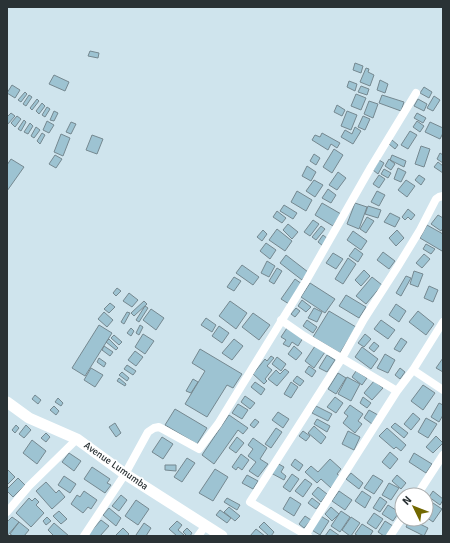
<svg xmlns="http://www.w3.org/2000/svg" width="450" height="543" font-family="Signika,sans-serif">
<style>
.building{fill:#9dc3d2;stroke:#758890}
.lines{fill:none;stroke-linecap:round;stroke-linejoin:round}
.minor{stroke:#fff;stroke-width:8}
.secondary{stroke:#fff;stroke-width:11}
.labels{text-anchor:middle;dominant-baseline:central;stroke-width:3;stroke-linejoin:round;paint-order:stroke}
.street-label{font-size:10px;fill:#2a3235;stroke:#fff}
</style>
<rect width="100%" height="100%" fill="#cfe4ed"/>
<path class="building" d="M90 51 99 53 98 58 88 56Z
M355 63 363 66 361 73 353 70Z
M366 68 369 69 368 72 374 75 370 86 360 82Z
M54 75 69 82 65 91 49 84Z
M380 80 388 84 385 93 377 90Z
M349 81 357 84 355 91 347 87Z
M12 85 20 90 15 98 7 93Z
M361 86 369 89 367 95 358 92Z
M424 87 432 92 429 98 420 93Z
M25 92 27 94 21 102 18 100Z
M356 94 366 98 361 110 351 106Z
M29 95 32 97 26 106 23 104Z
M382 95 404 102 401 111 379 103Z
M434 96 440 100 433 111 427 108Z
M37 99 39 101 32 110 30 108Z
M418 99 427 104 424 111 414 106Z
M369 101 378 104 373 118 364 114Z
M42 103 45 106 39 114 36 111Z
M337 105 345 110 342 116 334 112Z
M47 107 50 109 45 117 42 115Z
M54 111 58 113 54 121 50 120Z
M347 111 357 115 351 130 341 126Z
M11 113 15 116 7 125V117Z
M417 113 426 118 423 123 414 118Z
M17 116 21 119 15 127 11 123Z
M363 116 370 119 365 130 358 127Z
M24 120 26 122 21 131 18 129Z
M47 121 54 125 49 133 43 130Z
M417 121 424 126 420 132 413 127Z
M71 122 76 124 71 134 66 132Z
M430 122 443 128V133L440 139 425 132Z
M30 123 33 126 28 134 24 132Z
M36 127 40 130 34 138 31 136Z
M355 127 361 131 353 144 341 137 345 130 352 134Z
M410 131 417 135 408 149 401 145Z
M42 133 45 135 40 144 37 141Z
M322 133 340 143 337 148 331 144 328 150 312 140 315 135 320 137Z
M61 134 70 138 63 156 54 152Z
M92 135 103 139 97 154 86 150Z
M392 140 398 145 395 149 389 144Z
M421 146 430 149 424 167 415 164Z
M334 149 343 155 332 173 323 167Z
M440 153 443 155V163L437 159Z
M314 154 320 158 316 165 310 161Z
M55 155 62 159 56 168 49 164Z
M392 155 406 161 404 167 390 160Z
M11 159 24 167 7 191V165Z
M389 159 395 164 391 170 385 166Z
M379 160 384 163 378 174 373 170Z
M438 162 443 166V173L434 167Z
M307 166 316 172 311 181 302 176Z
M398 168 406 172 401 182 394 179Z
M384 169 391 173 388 178 381 174Z
M338 172 346 178 337 190 329 185Z
M379 175 385 179 379 188 373 184Z
M419 175 425 179 421 185 415 180Z
M314 180 323 185 315 197 306 191Z
M406 180 415 186 407 197 398 190Z
M328 189 336 195 331 203 322 198Z
M297 191 312 200 306 211 291 202Z
M377 191 385 195 379 206 371 202Z
M322 203 341 214 333 226 315 215Z
M355 203 367 207 359 229 347 224Z
M284 205 297 213 293 219 280 211Z
M368 206 381 210 378 218 365 214Z
M408 209 415 215 411 220 408 217 405 220 402 217Z
M277 211 286 218 282 223 273 217Z
M390 213 400 218 395 227 384 222Z
M438 215 443 218V228L441 231 431 224Z
M367 217 374 221 366 233 360 229Z
M313 220 319 224 310 236 304 232Z
M288 224 298 232 292 239 283 230Z
M427 225 443 234V249L442 251 420 238Z
M321 226 325 229 316 240 312 237Z
M277 229 292 241 285 251 269 240Z
M263 230 267 234 262 241 257 237Z
M397 230 404 238 396 246 389 238Z
M353 231 367 241 361 250 347 240Z
M323 235 328 239 323 246 318 242Z
M266 243 276 250 270 259 260 251Z
M426 244 435 249 431 254 423 249Z
M355 248 363 254 358 262 349 256Z
M383 252 395 261 389 269 377 260Z
M333 253 343 259 336 269 326 263Z
M424 254 430 259 422 268 416 263Z
M286 255 308 272 302 280 280 263Z
M348 258 356 264 343 284 335 279Z
M267 261 275 266 269 277 261 273Z
M242 265 259 277 253 285 236 273Z
M277 268 282 271 274 284 269 281Z
M364 270 370 276 361 286 355 280Z
M414 271 423 274 418 287 410 284Z
M406 276 411 278 401 296 396 293Z
M234 277 241 281 234 291 227 287Z
M372 277 382 285 366 304 356 296Z
M295 279 302 284 289 304 281 299Z
M310 283 335 299 325 313 301 297Z
M429 286 438 290 433 302 424 298Z
M117 288 121 291 116 296 113 293Z
M129 293 138 300 132 307 123 301Z
M346 295 366 307 359 318 339 306Z
M302 300 311 307 306 312 298 306Z
M144 301 147 304 134 316 131 313Z
M230 301 247 313 236 329 219 316Z
M110 303 115 307 109 313 104 309Z
M396 304 406 311 399 322 389 315Z
M145 306 148 308 139 322 136 320Z
M296 308 300 311 295 317 291 314Z
M314 308 322 312 317 322 308 318Z
M151 309 164 318 156 330 143 320Z
M329 311 356 327 340 353 313 337Z
M418 311 434 324 426 335 409 322Z
M104 312 113 320 107 327 98 319Z
M127 312 130 313 124 324 121 322Z
M253 313 270 325 259 340 242 327Z
M206 318 216 325 212 332 201 325Z
M307 320 317 327 313 333 303 326Z
M381 320 395 330 388 339 374 329Z
M99 325 112 333 85 376 72 368Z
M140 325 143 327 139 335 136 333Z
M219 326 229 333 222 343 212 336Z
M131 328 134 331 131 336 127 333Z
M287 328 303 338 298 346 292 342 289 347 283 344 286 340 281 337Z
M143 334 154 341 145 354 135 347Z
M365 334 371 339 364 347 358 343Z
M114 335 122 342 119 345 111 338Z
M401 338 407 342 400 352 394 349Z
M109 339 118 348 116 350 106 342Z
M234 339 243 346 232 360 222 353Z
M374 342 379 346 374 352 369 348Z
M104 346 113 352 110 356 102 350Z
M294 346 302 353 296 360 288 354Z
M315 346 325 352 314 368 305 361Z
M362 347 378 359 371 369 355 357Z
M200 349 242 374 233 388 227 385 207 417 185 404 205 371 192 363Z
M135 351 143 357 136 366 128 360Z
M385 354 395 360 388 373 377 368Z
M327 355 335 360 327 372 319 368Z
M271 356 274 358 267 366 272 370 265 379 267 381 264 384 253 374 265 359 267 361Z
M277 357 286 364 281 371 272 364Z
M99 358 106 363 104 367 97 362Z
M443 358V372L436 368Z
M127 365 136 371 133 375 124 369Z
M309 366 316 371 312 377 305 372Z
M91 368 103 375 95 387 84 380Z
M400 368 405 372 400 379 395 375Z
M285 369 289 372 277 386 268 379 276 370 280 374Z
M356 371 367 378 362 385 352 377Z
M122 372 129 378 127 381 119 375Z
M338 373 346 378 336 394 328 389Z
M297 376 304 381 300 386 293 381Z
M347 377 360 384 351 401 338 394Z
M119 378 126 384 125 386 117 381Z
M193 379 198 382 191 393 186 391Z
M374 381 383 388 372 400 364 393Z
M255 382 265 389 261 395 251 387Z
M291 382 298 387 291 398 284 394Z
M423 385 435 393 423 410 411 401Z
M35 395 41 400 38 404 32 399Z
M245 396 255 403 250 409 241 402Z
M335 397 343 403 336 413 327 407Z
M363 397 371 403 367 408 360 403Z
M58 398 63 403 61 406 55 402Z
M439 403 443 405V415L439 422 431 417Z
M238 404 248 410 242 419 232 413Z
M350 405 363 414 358 421 362 424 355 433 343 423 348 416 344 413Z
M54 406 59 411 56 415 50 410Z
M316 406 332 414 328 421 312 413Z
M175 409 207 428 197 444 165 425Z
M369 410 378 415 372 424 364 418Z
M278 412 289 419 283 428 272 420Z
M413 413 420 419 411 430 404 424Z
M229 415 248 428 243 434 238 430 214 464 202 455Z
M426 418 437 424 428 438 418 432Z
M255 419 259 422 254 428 250 425Z
M317 419 330 426 327 432 314 424Z
M115 423 121 433 116 437 109 427Z
M395 423 408 433 404 438 391 427Z
M16 425 19 428 15 433 12 430Z
M26 425 31 430 24 438 19 434Z
M314 426 326 437 321 444 308 433Z
M276 428 282 432 271 448 265 444Z
M387 428 406 445 401 451 396 447 394 449 379 436Z
M303 431 310 436 306 441 299 436Z
M348 431 360 437 354 450 342 444Z
M46 433 50 437 46 442 41 438Z
M436 436 443 443 433 453 426 447Z
M162 437 173 444 163 459 152 452Z
M237 437 244 443 236 453 229 448Z
M253 438 267 448 260 459 268 464 258 477 249 471 256 462 248 456 253 449 248 445Z
M32 440 46 451 37 464 23 453Z
M390 452 398 459 390 469 382 462Z
M69 453 81 461 74 471 62 462Z
M414 453 432 464 426 473 409 462Z
M241 454 249 460 242 470 238 467 236 470 232 467Z
M187 458 195 463 182 482 174 477Z
M295 459 303 465 299 471 291 465Z
M330 459 341 469 337 474 341 477 331 488 321 479 317 483 305 472 311 466 318 472Z
M277 463 284 467 281 472 286 476 284 480 271 473Z
M165 465H176V471L165 470Z
M92 467 110 479 107 483 111 485 105 493 84 479Z
M215 469 228 477 213 501 199 493Z
M8 470 15 477 7 485V471Z
M351 473 363 483 359 489 346 479Z
M292 474 299 479 290 492 283 487Z
M247 475 258 481 253 489 242 483Z
M373 475 383 481 374 494 364 488Z
M397 475 406 483 401 489 392 481Z
M64 476 76 484 70 493 58 485Z
M18 478 25 485 13 497 7 491V489Z
M305 479 312 484 303 497 295 491Z
M46 482 56 493 59 490 65 497 52 509 36 491Z
M389 483 399 488 391 500 382 495Z
M318 487 327 494 321 502 312 494Z
M84 491 97 500 91 509 88 507 83 513 71 504 77 495 80 497Z
M339 491 352 500 345 510 332 501Z
M362 491 371 497 365 508 355 501Z
M433 491 443 499V500L440 505 429 497Z
M121 495 127 500 119 511 112 506Z
M290 497 301 504 294 516 283 509Z
M380 497 387 502 380 512 373 508Z
M29 498 32 501 35 498 39 502 36 505 44 513 31 527 16 513Z
M227 498 240 505 237 510 224 502Z
M312 498 320 504 316 509 308 503Z
M426 499H427L442 509 433 522 426 517Z
M136 500 149 509 138 525 125 516Z
M388 505 399 512 393 521 382 514Z
M229 507 240 516 235 521 224 512Z
M331 507 339 514 332 521 325 514Z
M109 508 121 518 116 526 103 515Z
M220 510 231 518 227 523 216 515Z
M59 511 67 519 61 524 53 516Z
M341 511 350 517 340 532 331 526Z
M374 513 383 519 376 529 367 523Z
M319 515 329 521 320 535 310 529Z
M305 516 311 520 304 528 299 524Z
M12 517 19 522 8 535 7 534V522Z
M47 517 51 521 46 525 43 521Z
M351 517 360 523 351 536H350L342 530Z
M410 519 428 528 424 536 406 527Z
M101 520 109 526 100 536H87Z
M177 521 182 525 178 530 184 535 183 536H177L169 529Z
M385 521 393 526 387 536H384L378 532Z
M19 522 29 530 24 536H13L10 534Z
M264 522 274 532 271 536H269L259 527Z
M54 523 69 536H54L48 530Z
M144 523 151 528 146 536H138L136 535Z
M362 524 373 531 370 536H358L355 534Z
M123 528 129 534 127 536H115Z
M187 528 192 533 190 536H187L183 532Z
M256 529 265 536H250Z
M330 529 340 536H325Z"/>
<g class="lines">
<path class="minor" d="M281 320 304 336 397 391
M413 370 443 390
M417 495 443 455
M7 512 29 486 77 439
M306 534 397 391 413 370 443 322
M84 536 125 474 148 432 154 428 159 427 199 449 218 424 306 281 371 167 416 93
M198 536 206 525
M308 536 250 502 342 358 364 319 398 266 420 230 436 199 439 197 443 196
M390 536 402 518"/>
<path class="secondary" d="M7 402 29 418 77 439 125 474 222 536"/>
</g>
<g class="labels">
<g class="street-label">
<text transform="translate(116 466) rotate(35)">Avenue Lumumba</text>
</g>
</g>
<rect width="450" height="543" fill="none" stroke="#2a3235" stroke-width="16"/>
<g transform="translate(414 507) rotate(313)"><circle r="19" fill="#ffffff" stroke="#aaadae"/>
<path d="M0-3L7 15L0 10L-7 15Z" fill="#726800"/>
<text y="-6" font-size="11" font-weight="bold" text-anchor="middle" fill="#2a3235">N</text>
</g>
</svg>
